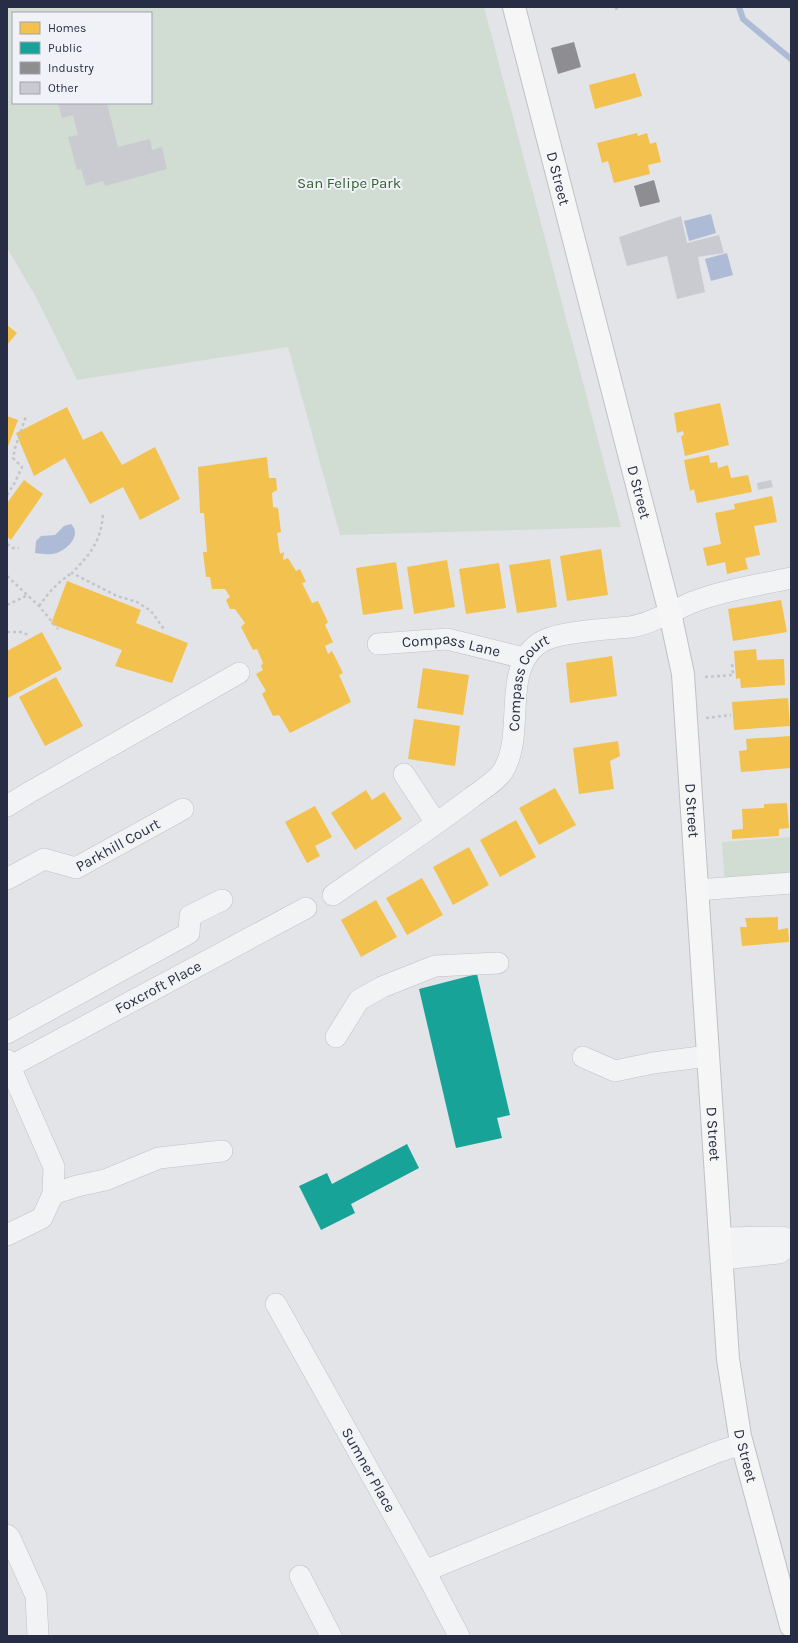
<svg xmlns="http://www.w3.org/2000/svg" width="798" height="1643" font-family="Karla,sans-serif">
<style>
.green{fill:#d1dcd3;fill-rule:evenodd}
.water{fill:#aebbd6}
.homes{fill:#f2c14e}
.public{fill:#17a398}
.industry{fill:#8d8d92}
.lines{fill:none;stroke-linecap:round;stroke-linejoin:round}
.stream{stroke:#aebbd6;stroke-width:6}
.building{fill:#cacbd0}
.minor-casing{stroke:#c0c1c6;stroke-width:22}
.major-casing{stroke:#bec1c6;stroke-width:24}
.path{stroke:#c4c5cb;stroke-width:2.5;stroke-dasharray:3 3;stroke-linecap:butt}
.minor{stroke:#f2f3f5;stroke-width:21}
.major{stroke:#f6f6f7;stroke-width:22}
.labels{text-anchor:middle;dominant-baseline:central;stroke-width:4;stroke-linejoin:round;paint-order:stroke}
.street-label{font-size:15px;fill:#272d44;stroke:#f0f2f8}
.park-label{font-size:15px;fill:#356133;stroke:#f0f2f8}
</style>
<rect width="100%" height="100%" fill="#e3e4e8"/>
<path class="green" d="M7 7H484L621 527 340 535 288 347 77 380 36 297 7 248ZM13 13H151V103H13Z
M791 837V885L725 889 722 842Z"/>
<path class="water" d="M711 214 716 233 689 241 684 221Z
M727 253 733 275 711 281 705 259Z
M71 524C82 535 68 549 57 553 50 555 43 554 35 553L36 541 41 536 55 535 64 526Z"/>
<path class="homes" d="M635 73 642 96 595 109 589 85Z
M637 133 638 136 647 133 650 144 656 142 661 162 648 165 650 174 614 183 608 161 602 163 597 143Z
M7 325 17 333 7 345Z
M720 403 729 445 685 456 681 436 684 435 683 431 677 433 674 413Z
M67 407 83 440 102 431 122 465 155 447 180 499 140 520 123 487 90 504 65 458 34 476 16 433Z
M7 416 18 420 7 449Z
M709 455 710 463 717 462 718 468 728 465 731 478 748 475 752 492 697 503 694 489 690 491 684 460Z
M267 457 269 478H276L277 490 272 493 273 507 278 508 281 532 277 533 280 554 284 552 283 560 288 558 296 571 300 569 306 582 302 583 312 603 318 601 328 622 325 625 333 642 325 646 328 654 332 651 343 673 339 675 351 702 290 733 279 715 273 716 262 694 266 691 256 674 263 670 261 666 263 663 257 649 253 650 241 627 245 623 235 609H230L226 600 230 597 225 589H212L210 577H206L203 552H207L204 513H200L198 467Z
M24 480 43 494 11 540 7 537V503Z
M772 496 777 522 754 526 760 555 745 558 748 569 727 574 725 562 707 566 703 548 721 544 715 513 735 509 734 504Z
M601 549 608 595 567 601 560 556Z
M550 559 557 607 517 613 509 565Z
M447 560 455 607 414 614 407 567Z
M396 562 403 609 363 615 356 568Z
M499 563 506 608 466 614 459 569Z
M67 581 141 610 136 623 188 643 172 683 115 666 122 650 51 624Z
M781 600 787 632 733 641 728 609Z
M42 632 62 669 8 698 7 696V651Z
M756 649 757 660 784 659 785 685 741 688 740 678 736 679 734 651Z
M612 656 617 696 570 703 566 663Z
M423 668 469 675 463 715 417 708Z
M56 677 83 726 45 746 19 697Z
M788 698 790 726 734 730 732 702Z
M414 719 460 726 455 766 408 759Z
M791 736V768L741 772 739 751 747 750 746 739Z
M618 741 620 756 610 761 614 789 579 794 573 748Z
M555 788 576 825 539 845 519 808Z
M366 790 372 800 384 792 402 819 355 850 331 813Z
M787 803 789 828 779 829V836L732 839V830L743 829 742 809 764 808V804Z
M315 806 332 837 315 846 320 856 307 863 285 822Z
M516 820 536 857 500 877 480 840Z
M469 847 489 885 453 905 433 867Z
M422 878 443 915 407 935 386 898Z
M376 900 397 937 361 957 341 920Z
M778 917V930L788 928 789 942 742 946 740 927H747L745 918Z"/>
<path class="public" d="M477 974 510 1115 497 1118 502 1138 456 1148 419 989Z
M407 1144 419 1168 351 1204 355 1213 321 1230 299 1186 327 1173 332 1184Z"/>
<path class="industry" d="M574 42 581 67 558 74 551 48Z
M654 180 660 202 640 207 634 186Z"/>
<g class="lines">
<path class="stream" d="M739 7 743 19 791 59"/>
</g>
<path class="building" d="M58 103H107L118 147 150 139 152 150 162 147 167 169 105 186 103 181 86 186 81 169 77 170 68 137 78 135 73 115 62 118Z
M681 216 687 243 719 235 724 253 698 257 705 292 677 299 667 256 627 266 619 237Z
M771 480 773 487 758 490 757 483Z"/>
<g class="lines">
<defs>
<g id="minor">
<path id="s1" d="M378 644 447 639 524 658"/>
<path d="M404 774 436 823"/>
<path d="M7 806 30 792 239 673"/>
<path id="s2" d="M7 879 44 859 76 868 183 809"/>
<path d="M697 890 791 883"/>
<path id="s3" d="M333 895C379 863 426 832 471 798 481 790 496 782 503 771 526 734 501 671 538 644 554 631 608 629 630 627 651 624 674 610 693 602 724 590 759 585 791 578"/>
<path d="M7 1033 189 933 190 916 222 900"/>
<path d="M336 1037 359 1000 382 987 435 966 498 963"/>
<path d="M583 1057 615 1071 653 1063 708 1056"/>
<path d="M7 1060 54 1167 53 1194 42 1218 7 1235"/>
<path id="s4" d="M11 1066 306 908"/>
<path d="M53 1194 77 1186 105 1180 159 1158 222 1151"/>
<path d="M720 1238 783 1237 791 1242"/>
<path d="M722 1259 779 1253 791 1244"/>
<path id="s5" d="M276 1304 425 1571 459 1636"/>
<path d="M7 1535 10 1538 36 1596 38 1636"/>
<path d="M425 1571 717 1452 742 1444"/>
<path d="M300 1576 331 1636"/>
</g>
<g id="major">
<path id="s6" d="M514 7 670 613 683 674 728 1359 740 1436 791 1626"/>
</g>
</defs>
<use href="#minor" class="minor-casing"/>
<use href="#major" class="major-casing"/>
<path class="path" d="M615 9 622 7
M7 495 14 484 22 467 13 458 15 448 26 416
M103 515C100 543 91 553 72 573L117 596 137 602 151 611 164 629
M7 544 13 548H19
M7 576 39 606 58 629
M7 605 28 595
M39 606C49 592 58 582 72 573
M7 632H22L30 636
M705 677 733 675 732 663
M706 718 731 715"/>
<use href="#minor" class="minor"/>
<use href="#major" class="major"/>
</g>
<g class="labels">
<g class="street-label">
<text stroke="none"><textPath href="#s6" startOffset="177">D Street</textPath></text>
<text stroke="none"><textPath href="#s6" startOffset="501">D Street</textPath></text>
<text stroke="none"><textPath href="#s1" startOffset="74">Compass Lane</textPath></text>
<text stroke="none"><textPath href="#s3" startOffset="305">Compass Court</textPath></text>
<text stroke="none"><textPath href="#s6" startOffset="825">D Street</textPath></text>
<text stroke="none"><textPath href="#s2" startOffset="123">Parkhill Court</textPath></text>
<text stroke="none"><textPath href="#s4" startOffset="167">Foxcroft Place</textPath></text>
<text stroke="none"><textPath href="#s6" startOffset="1149">D Street</textPath></text>
<text stroke="none"><textPath href="#s6" startOffset="1473">D Street</textPath></text>
<text stroke="none"><textPath href="#s5" startOffset="190">Sumner Place</textPath></text>
</g>
<g class="park-label">
<text x="349" y="183">San Felipe Park</text>
</g>
</g>
<rect width="798" height="1643" fill="none" stroke="#272d44" stroke-width="16"/>
<rect x="12" y="12" width="140" height="92" fill="#f0f2f8" stroke="#a0a3b0"/>
<rect x="20" y="22" width="20" height="12" fill="#f2c14e" stroke="#a0a3b0"/>
<text x="48" y="32" font-size="12" fill="#272d44">Homes</text>
<rect x="20" y="42" width="20" height="12" fill="#17a398" stroke="#a0a3b0"/>
<text x="48" y="52" font-size="12" fill="#272d44">Public</text>
<rect x="20" y="62" width="20" height="12" fill="#8d8d92" stroke="#a0a3b0"/>
<text x="48" y="72" font-size="12" fill="#272d44">Industry</text>
<rect x="20" y="82" width="20" height="12" fill="#cacbd0" stroke="#a0a3b0"/>
<text x="48" y="92" font-size="12" fill="#272d44">Other</text>
</svg>
